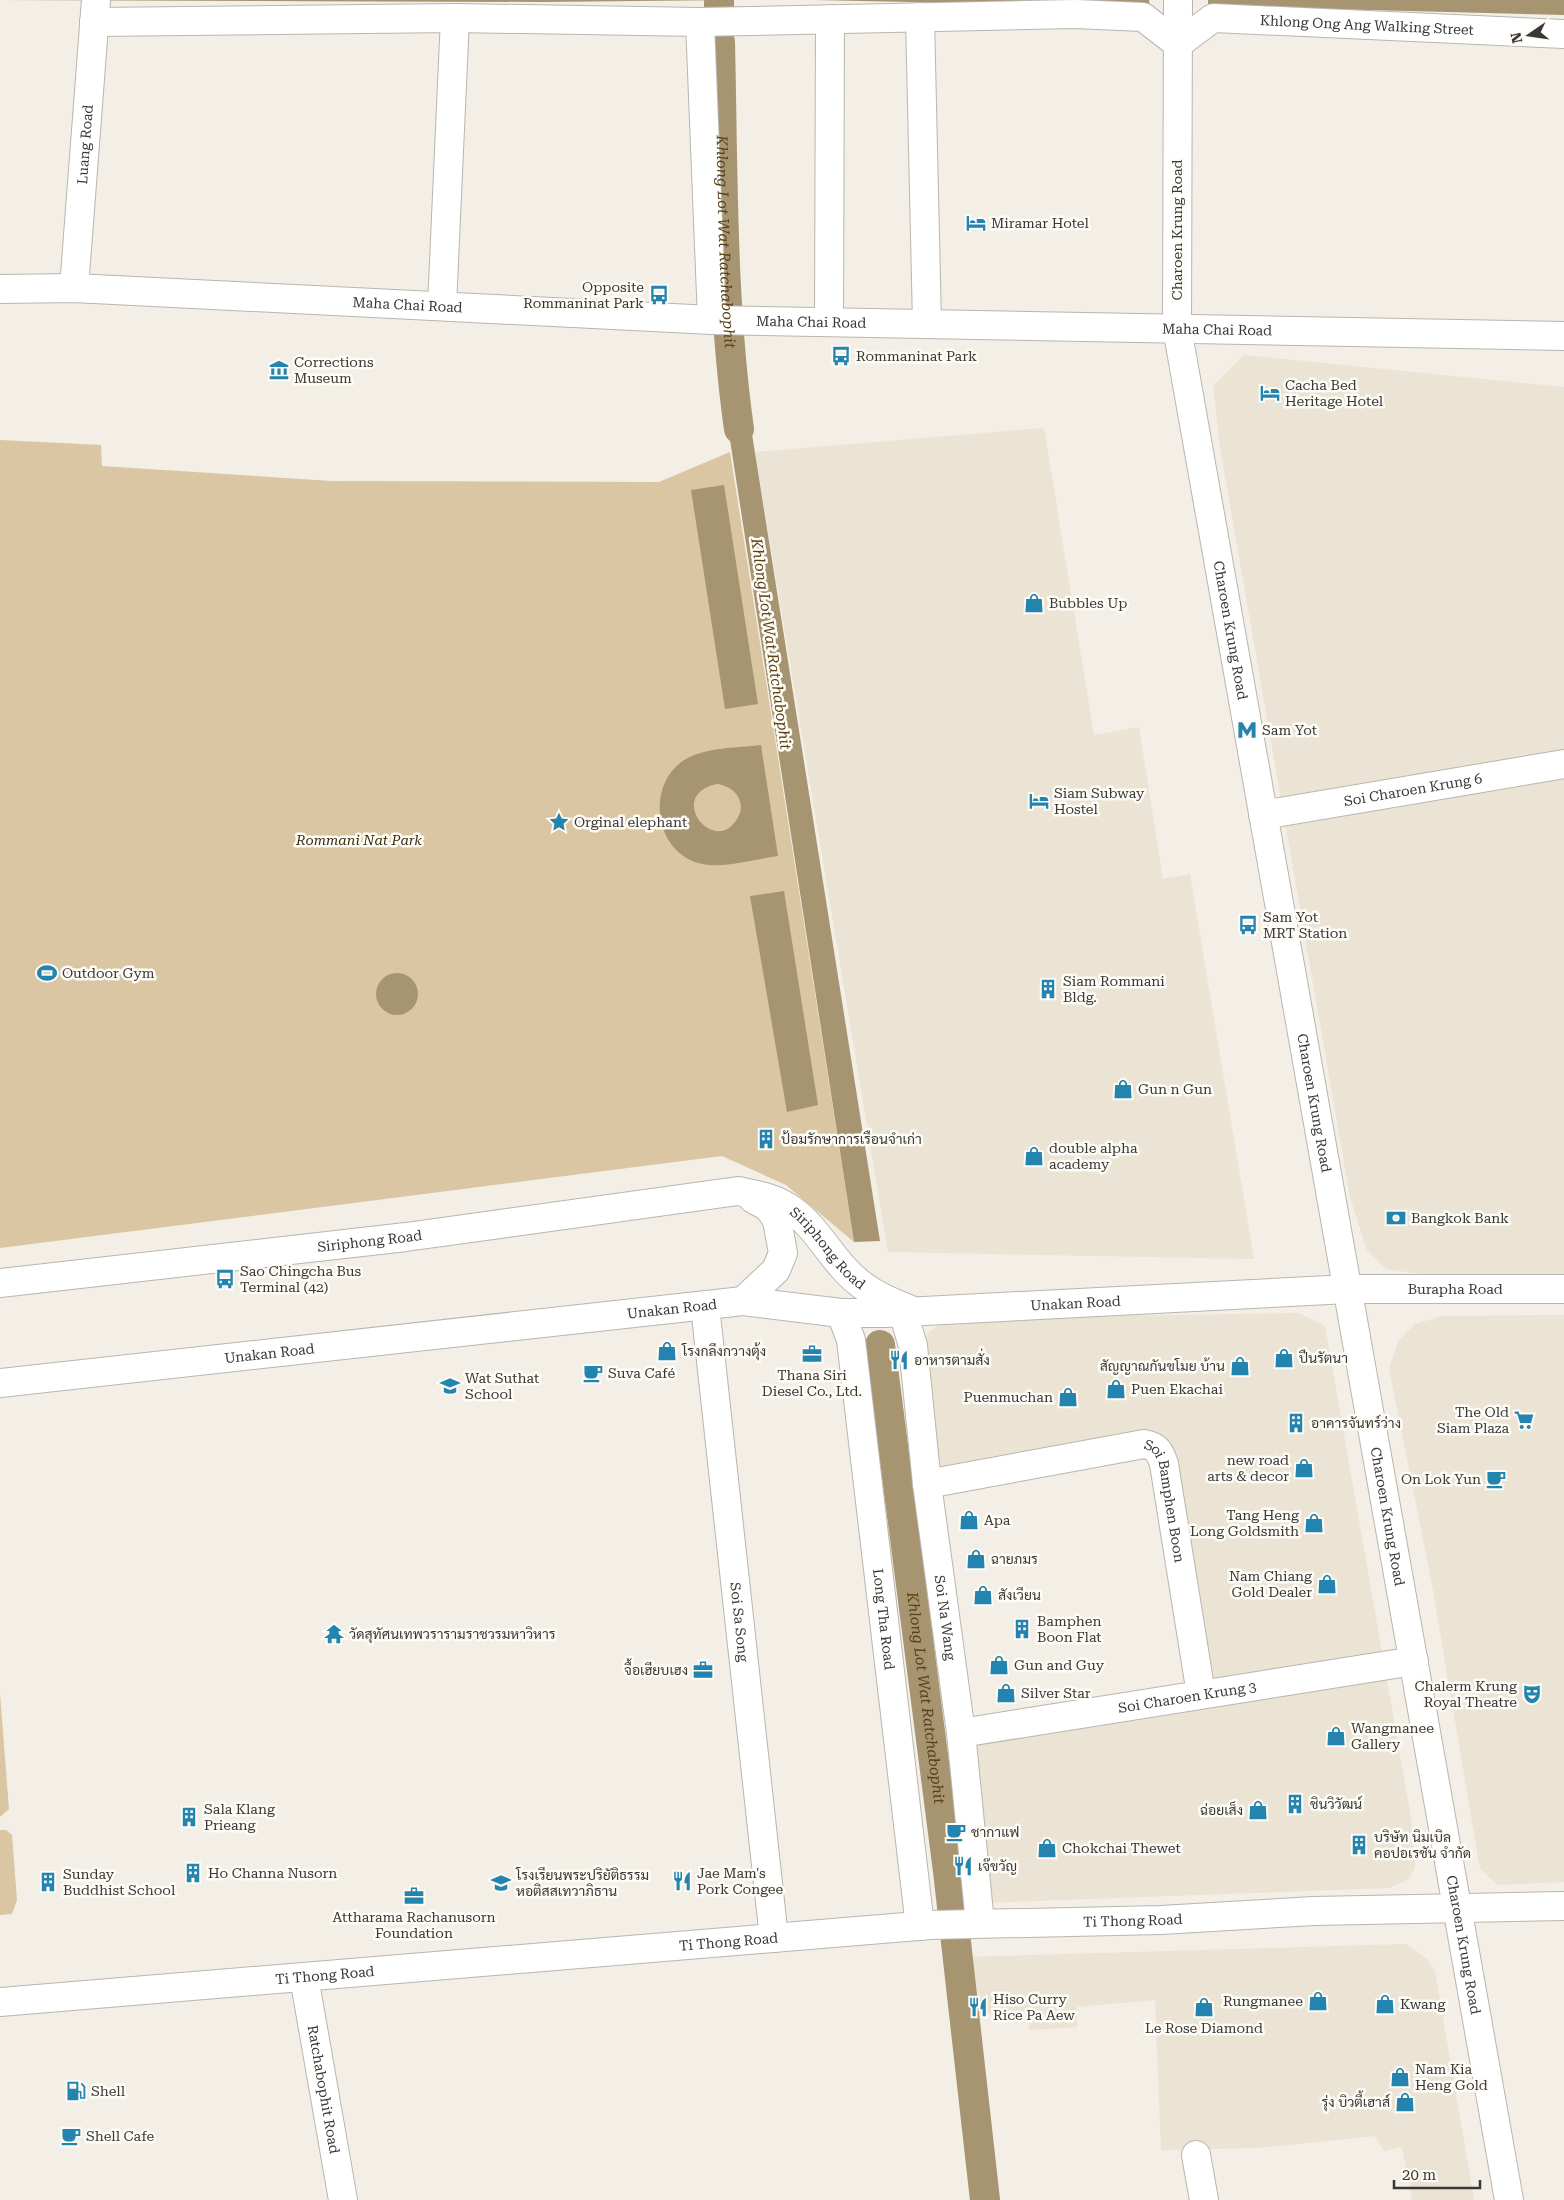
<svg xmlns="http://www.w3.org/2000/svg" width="1564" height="2200" font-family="'Roboto Serif',Sarabun,serif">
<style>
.built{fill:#ebe3d4}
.green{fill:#dac6a3}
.water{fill:#a79471;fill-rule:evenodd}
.pier{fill:#f3eee6}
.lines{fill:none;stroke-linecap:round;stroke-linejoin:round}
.canal{stroke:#a79471;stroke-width:30}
.minor-casing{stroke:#bab5ae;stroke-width:30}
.major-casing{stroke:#bab5ae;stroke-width:30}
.minor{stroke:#fff;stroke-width:28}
.major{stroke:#fff;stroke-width:28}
.labels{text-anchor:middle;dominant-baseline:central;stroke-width:5;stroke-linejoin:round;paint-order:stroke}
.street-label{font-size:14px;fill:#3a3835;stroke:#fefcf7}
.poi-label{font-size:14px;fill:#3a3835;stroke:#fefcf7;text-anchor:start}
.park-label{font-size:14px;font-style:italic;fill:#3a2b0d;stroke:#fefcf7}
.water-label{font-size:15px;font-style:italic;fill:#574115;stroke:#fefcf7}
</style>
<rect width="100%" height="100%" fill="#f3eee6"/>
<path class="built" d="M1244 355 1564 387V1275H1427L1386 1269 1367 1250 1350 1197 1220 447 1213 386Z
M1044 428 1094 735 1139 727 1163 879 1190 874 1254 1259 888 1252 755 452Z
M1299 1313 1325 1326 1411 1818 1415 1867 1409 1879 1389 1888 984 1903 968 1746 1207 1701 1166 1454 936 1473 920 1347 929 1332 949 1318Z
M1564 1315V1882L1498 1885 1480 1869 1432 1585 1389 1369 1398 1341 1415 1324 1443 1316Z
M1406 1944 1427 1959 1435 1971 1474 2200H1412L1402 2147 1384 2151 1375 2136 1258 2148 1161 2150 1155 2000 1077 2007V2027L1029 2030 1027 2011 969 2015 968 1957Z"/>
<path class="green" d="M0 440 101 445 102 466 332 481 659 482 730 452 854 1242 786 1185 722 1156 0 1248Z
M0 1694 9 1809 0 1817Z
M0 1830H6L12 1835 17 1900 12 1914 0 1915Z"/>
<path class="water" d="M0 0H733L542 2Z
M814 0H1564V15L1210 6 1152 7Z
M722 388 745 390 880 1241 854 1242Z
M724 485 758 704 725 709 691 490Z
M761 745 778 856C754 859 722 870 698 863 653 850 646 782 686 759 707 747 737 748 761 745ZM717 784C734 786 748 802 737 819 714 857 665 795 717 784Z
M784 891 818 1105 787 1112 750 896Z
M376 994a21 21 0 1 1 42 0a21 21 0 1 1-42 0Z"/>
<path class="pier" d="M1149 0H1208V8L1150 9Z"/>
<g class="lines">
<g class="canal">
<path d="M719 0V7"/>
<path id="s1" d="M720 42C723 170 721 302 739 429"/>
<path id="s2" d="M880 1345 948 1871 985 2200"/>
</g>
<defs>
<g id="minor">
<path d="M920 17 927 324"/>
<path id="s3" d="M94 22 455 18 700 22 1075 14 1143 17 1178 44 1213 18 1564 34"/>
<path d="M700 22 712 320"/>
<path id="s4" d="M74 288 96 0"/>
<path d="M442 306 455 18"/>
<path d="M829 322 830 19"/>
<path id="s5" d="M1263 815 1564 764"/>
<path id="s6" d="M0 1283 406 1237 738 1191C758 1195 776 1198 792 1210 820 1230 834 1265 862 1285 876 1296 893 1303 909 1309"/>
<path d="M743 1301 776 1270 783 1253 777 1220 768 1207 753 1199"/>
<path id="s7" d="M705 1306 774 1938"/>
<path id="s8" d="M903 1312 913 1346 927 1484 961 1733 980 1923"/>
<path id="s9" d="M841 1313 851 1340 920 1926"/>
<path id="s10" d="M0 1383 743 1301 841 1313H886L1348 1289H1564"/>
<path id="s11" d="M927 1484 1144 1444C1157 1446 1160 1452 1164 1464L1201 1694"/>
<path id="s12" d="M961 1733 1414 1661"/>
<path id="s13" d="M304 1977 343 2200"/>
<path d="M1196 2155 1204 2200"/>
</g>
<g id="major">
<path id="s14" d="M1178 0 1177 328 1509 2200"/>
<path id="s15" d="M0 289 74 288 712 320 1564 336"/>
<path id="s16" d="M0 2002 930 1925 1161 1920 1314 1911 1564 1906"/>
</g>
</defs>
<use href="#minor" class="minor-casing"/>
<use href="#major" class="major-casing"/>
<use href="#minor" class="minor"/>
<use href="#major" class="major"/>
</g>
<defs>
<symbol id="hotel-bare" viewBox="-9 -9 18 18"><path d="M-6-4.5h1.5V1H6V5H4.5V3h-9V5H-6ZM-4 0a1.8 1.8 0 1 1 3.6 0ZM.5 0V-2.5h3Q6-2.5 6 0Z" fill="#2284af" stroke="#fefcf7" stroke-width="2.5" paint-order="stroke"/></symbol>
<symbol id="bus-bare" viewBox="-9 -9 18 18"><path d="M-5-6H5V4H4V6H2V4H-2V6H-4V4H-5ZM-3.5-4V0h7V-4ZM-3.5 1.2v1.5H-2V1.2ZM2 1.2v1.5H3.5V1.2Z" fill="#2284af" stroke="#fefcf7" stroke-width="2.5" paint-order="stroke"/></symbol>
<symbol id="museum-bare" viewBox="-9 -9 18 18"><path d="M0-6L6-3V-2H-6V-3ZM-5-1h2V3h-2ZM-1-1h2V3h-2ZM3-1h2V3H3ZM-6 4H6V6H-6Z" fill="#2284af" stroke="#fefcf7" stroke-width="2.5" paint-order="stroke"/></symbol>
<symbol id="shop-bare" viewBox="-9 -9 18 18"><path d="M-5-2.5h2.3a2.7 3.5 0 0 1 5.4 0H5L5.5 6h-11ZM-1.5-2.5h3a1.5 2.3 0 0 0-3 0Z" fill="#2284af" stroke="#fefcf7" stroke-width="2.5" paint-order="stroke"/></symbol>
<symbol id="metro-bare" viewBox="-9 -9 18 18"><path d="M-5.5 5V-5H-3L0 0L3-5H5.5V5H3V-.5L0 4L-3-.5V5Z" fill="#2284af" stroke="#fefcf7" stroke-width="2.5" paint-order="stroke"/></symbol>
<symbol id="sight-bare" viewBox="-9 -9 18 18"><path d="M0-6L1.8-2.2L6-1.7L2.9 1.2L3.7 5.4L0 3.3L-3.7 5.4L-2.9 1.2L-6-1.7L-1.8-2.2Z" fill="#2284af" stroke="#fefcf7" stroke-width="2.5" paint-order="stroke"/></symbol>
<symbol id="stadium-bare" viewBox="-9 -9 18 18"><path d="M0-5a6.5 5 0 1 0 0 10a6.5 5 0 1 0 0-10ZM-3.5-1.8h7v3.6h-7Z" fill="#2284af" stroke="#fefcf7" stroke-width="2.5" paint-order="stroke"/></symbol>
<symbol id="building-bare" viewBox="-9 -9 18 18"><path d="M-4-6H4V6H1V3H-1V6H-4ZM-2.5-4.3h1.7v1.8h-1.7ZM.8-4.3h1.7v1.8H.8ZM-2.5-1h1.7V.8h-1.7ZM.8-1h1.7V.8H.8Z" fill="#2284af" stroke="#fefcf7" stroke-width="2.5" paint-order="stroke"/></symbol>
<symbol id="bank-bare" viewBox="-9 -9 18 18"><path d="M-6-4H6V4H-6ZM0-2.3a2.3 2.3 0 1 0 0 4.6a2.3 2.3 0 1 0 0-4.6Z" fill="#2284af" stroke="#fefcf7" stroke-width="2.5" paint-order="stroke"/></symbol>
<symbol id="office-bare" viewBox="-9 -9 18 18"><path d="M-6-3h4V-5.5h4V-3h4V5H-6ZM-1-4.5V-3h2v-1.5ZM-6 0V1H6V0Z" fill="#2284af" stroke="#fefcf7" stroke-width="2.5" paint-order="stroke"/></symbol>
<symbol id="restaurant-bare" viewBox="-9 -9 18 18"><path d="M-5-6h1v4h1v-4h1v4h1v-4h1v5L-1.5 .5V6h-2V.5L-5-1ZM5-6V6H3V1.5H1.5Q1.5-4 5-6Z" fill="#2284af" stroke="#fefcf7" stroke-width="2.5" paint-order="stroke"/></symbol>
<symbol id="cafe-bare" viewBox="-9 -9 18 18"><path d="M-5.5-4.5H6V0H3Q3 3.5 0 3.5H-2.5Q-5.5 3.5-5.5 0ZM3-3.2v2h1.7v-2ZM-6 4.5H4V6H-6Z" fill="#2284af" stroke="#fefcf7" stroke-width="2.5" paint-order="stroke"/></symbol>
<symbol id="school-bare" viewBox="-9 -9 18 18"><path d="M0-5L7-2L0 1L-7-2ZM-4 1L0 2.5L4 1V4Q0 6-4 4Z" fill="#2284af" stroke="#fefcf7" stroke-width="2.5" paint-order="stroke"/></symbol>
<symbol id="supermarket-bare" viewBox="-9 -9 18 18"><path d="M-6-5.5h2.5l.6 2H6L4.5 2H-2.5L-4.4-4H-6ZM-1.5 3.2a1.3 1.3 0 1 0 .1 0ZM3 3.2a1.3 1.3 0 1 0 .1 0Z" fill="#2284af" stroke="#fefcf7" stroke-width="2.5" paint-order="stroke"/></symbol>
<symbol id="temple-bare" viewBox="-9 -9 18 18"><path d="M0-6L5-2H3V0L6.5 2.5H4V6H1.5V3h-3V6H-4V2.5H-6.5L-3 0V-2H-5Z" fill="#2284af" stroke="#fefcf7" stroke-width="2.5" paint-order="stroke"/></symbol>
<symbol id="theatre-bare" viewBox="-9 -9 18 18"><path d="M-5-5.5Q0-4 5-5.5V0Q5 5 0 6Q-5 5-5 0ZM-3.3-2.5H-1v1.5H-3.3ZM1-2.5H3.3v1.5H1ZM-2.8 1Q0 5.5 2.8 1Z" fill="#2284af" stroke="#fefcf7" stroke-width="2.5" paint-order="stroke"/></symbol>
<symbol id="fuel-bare" viewBox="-9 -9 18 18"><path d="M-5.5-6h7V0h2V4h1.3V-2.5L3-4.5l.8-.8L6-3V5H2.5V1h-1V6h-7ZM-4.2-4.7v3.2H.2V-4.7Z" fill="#2284af" stroke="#fefcf7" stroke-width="2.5" paint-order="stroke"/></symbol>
</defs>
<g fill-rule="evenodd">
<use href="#hotel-bare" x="962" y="209" width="28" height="28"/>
<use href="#bus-bare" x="645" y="281" width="28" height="28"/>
<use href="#bus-bare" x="827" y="342" width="28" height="28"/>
<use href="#museum-bare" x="265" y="356" width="28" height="28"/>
<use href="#hotel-bare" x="1256" y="379" width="28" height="28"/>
<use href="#shop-bare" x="1020" y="589" width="28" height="28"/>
<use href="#metro-bare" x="1233" y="716" width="28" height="28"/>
<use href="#hotel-bare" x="1025" y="787" width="28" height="28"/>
<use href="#sight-bare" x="545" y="808" width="28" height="28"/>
<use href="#bus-bare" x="1234" y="911" width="28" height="28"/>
<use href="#stadium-bare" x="33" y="959" width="28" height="28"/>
<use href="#building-bare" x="1034" y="975" width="28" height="28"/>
<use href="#shop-bare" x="1109" y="1075" width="28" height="28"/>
<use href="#building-bare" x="752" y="1125" width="28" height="28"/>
<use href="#shop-bare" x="1020" y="1142" width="28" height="28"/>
<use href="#bank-bare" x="1382" y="1204" width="28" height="28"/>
<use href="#bus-bare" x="211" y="1265" width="28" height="28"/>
<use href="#shop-bare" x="653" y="1337" width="28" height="28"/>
<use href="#office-bare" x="798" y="1340" width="28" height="28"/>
<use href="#shop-bare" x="1270" y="1344" width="28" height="28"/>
<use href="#restaurant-bare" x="885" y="1346" width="28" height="28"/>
<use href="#shop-bare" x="1226" y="1352" width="28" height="28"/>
<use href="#cafe-bare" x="579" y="1359" width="28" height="28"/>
<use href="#school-bare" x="436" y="1372" width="28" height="28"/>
<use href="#shop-bare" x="1102" y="1375" width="28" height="28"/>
<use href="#shop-bare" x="1054" y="1383" width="28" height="28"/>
<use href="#supermarket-bare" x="1510" y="1406" width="28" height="28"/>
<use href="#building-bare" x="1282" y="1409" width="28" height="28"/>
<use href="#shop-bare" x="1290" y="1454" width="28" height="28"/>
<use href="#cafe-bare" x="1482" y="1465" width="28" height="28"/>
<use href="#shop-bare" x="955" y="1506" width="28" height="28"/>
<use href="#shop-bare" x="1300" y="1509" width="28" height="28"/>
<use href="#shop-bare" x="962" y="1545" width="28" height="28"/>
<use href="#shop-bare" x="1313" y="1570" width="28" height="28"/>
<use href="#shop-bare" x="969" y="1581" width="28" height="28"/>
<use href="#building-bare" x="1008" y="1615" width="28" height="28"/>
<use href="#temple-bare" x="320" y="1620" width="28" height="28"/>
<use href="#shop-bare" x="985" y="1651" width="28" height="28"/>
<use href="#office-bare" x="689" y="1656" width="28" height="28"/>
<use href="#shop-bare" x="992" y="1679" width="28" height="28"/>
<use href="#theatre-bare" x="1518" y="1680" width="28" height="28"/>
<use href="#shop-bare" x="1322" y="1722" width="28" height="28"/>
<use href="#building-bare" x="1281" y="1790" width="28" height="28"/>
<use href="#shop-bare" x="1244" y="1796" width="28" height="28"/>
<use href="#building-bare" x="175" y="1803" width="28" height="28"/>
<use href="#cafe-bare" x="942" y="1818" width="28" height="28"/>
<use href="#building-bare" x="1345" y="1831" width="28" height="28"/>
<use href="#shop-bare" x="1033" y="1834" width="28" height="28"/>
<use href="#restaurant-bare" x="949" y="1852" width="28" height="28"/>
<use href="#building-bare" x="179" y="1859" width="28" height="28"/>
<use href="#restaurant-bare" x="668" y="1867" width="28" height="28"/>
<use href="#building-bare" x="34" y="1868" width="28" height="28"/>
<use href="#school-bare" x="487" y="1869" width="28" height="28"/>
<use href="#office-bare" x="400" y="1882" width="28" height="28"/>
<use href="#shop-bare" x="1304" y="1987" width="28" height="28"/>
<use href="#shop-bare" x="1371" y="1990" width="28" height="28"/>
<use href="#restaurant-bare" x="964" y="1993" width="28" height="28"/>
<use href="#shop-bare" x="1190" y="1993" width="28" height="28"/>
<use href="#shop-bare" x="1386" y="2063" width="28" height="28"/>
<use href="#fuel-bare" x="62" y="2077" width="28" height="28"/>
<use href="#shop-bare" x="1391" y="2088" width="28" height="28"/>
<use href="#cafe-bare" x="57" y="2122" width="28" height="28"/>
</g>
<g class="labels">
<g class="street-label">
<text stroke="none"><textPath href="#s3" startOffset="1291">Khlong Ong Ang Walking Street</textPath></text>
<text stroke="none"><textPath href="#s4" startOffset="144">Luang Road</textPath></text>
<text transform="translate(1177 230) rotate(-90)">Charoen Krung Road</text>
<text stroke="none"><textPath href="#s15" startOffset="408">Maha Chai Road</textPath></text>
<text stroke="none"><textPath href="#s15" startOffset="812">Maha Chai Road</textPath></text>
<text stroke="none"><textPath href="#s15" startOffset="1218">Maha Chai Road</textPath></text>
<text stroke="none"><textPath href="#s14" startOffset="635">Charoen Krung Road</textPath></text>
<text stroke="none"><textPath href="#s5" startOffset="152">Soi Charoen Krung 6</textPath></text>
<text stroke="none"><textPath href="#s14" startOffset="1115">Charoen Krung Road</textPath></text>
<text stroke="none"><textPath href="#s6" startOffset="372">Siriphong Road</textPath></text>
<text stroke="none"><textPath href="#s6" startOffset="854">Siriphong Road</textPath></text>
<text stroke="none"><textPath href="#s10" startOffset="1461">Burapha Road</textPath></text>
<text stroke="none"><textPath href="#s10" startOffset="1081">Unakan Road</textPath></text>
<text stroke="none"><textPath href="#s10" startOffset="676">Unakan Road</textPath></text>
<text stroke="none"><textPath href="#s10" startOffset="271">Unakan Road</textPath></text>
<text stroke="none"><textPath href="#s11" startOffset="286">Soi Bamphen Boon</textPath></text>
<text stroke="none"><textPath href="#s14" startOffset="1535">Charoen Krung Road</textPath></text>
<text stroke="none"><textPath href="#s8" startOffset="309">Soi Na Wang</textPath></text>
<text stroke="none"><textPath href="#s9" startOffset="310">Long Tha Road</textPath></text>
<text stroke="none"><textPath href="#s7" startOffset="318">Soi Sa Song</textPath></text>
<text stroke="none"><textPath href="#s12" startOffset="229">Soi Charoen Krung 3</textPath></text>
<text stroke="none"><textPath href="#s16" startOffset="1136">Ti Thong Road</textPath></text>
<text stroke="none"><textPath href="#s16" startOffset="731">Ti Thong Road</textPath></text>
<text stroke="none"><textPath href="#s14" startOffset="1970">Charoen Krung Road</textPath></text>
<text stroke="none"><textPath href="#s16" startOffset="326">Ti Thong Road</textPath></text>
<text stroke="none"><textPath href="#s13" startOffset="114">Ratchabophit Road</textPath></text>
</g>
<g class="poi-label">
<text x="991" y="223">Miramar Hotel</text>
<text x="644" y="287" text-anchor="end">Opposite<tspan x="644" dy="16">Rommaninat Park</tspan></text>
<text x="856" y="356">Rommaninat Park</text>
<text x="294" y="362">Corrections<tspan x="294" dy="16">Museum</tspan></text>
<text x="1285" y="385">Cacha Bed<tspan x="1285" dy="16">Heritage Hotel</tspan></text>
<text x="1049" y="603">Bubbles Up</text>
<text x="1262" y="730">Sam Yot</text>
<text x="1054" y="793">Siam Subway<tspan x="1054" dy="16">Hostel</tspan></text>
<text x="574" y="822">Orginal elephant</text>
<text x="1263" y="917">Sam Yot<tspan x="1263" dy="16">MRT Station</tspan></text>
<text x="62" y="973">Outdoor Gym</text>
<text x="1063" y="981">Siam Rommani<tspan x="1063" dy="16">Bldg.</tspan></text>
<text x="1138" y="1089">Gun n Gun</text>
<text x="781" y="1139">ป้อมรักษาการเรือนจำเก่า</text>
<text x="1049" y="1148">double alpha<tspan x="1049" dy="16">academy</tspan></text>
<text x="1411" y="1218">Bangkok Bank</text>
<text x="240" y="1271">Sao Chingcha Bus<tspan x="240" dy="16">Terminal (42)</tspan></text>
<text x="682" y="1351">โรงกลึงกวางตุ้ง</text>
<text x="1299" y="1358">ปืนรัตนา</text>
<text x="914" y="1360">อาหารตามสั่ง</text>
<text x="1225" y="1366" text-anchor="end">สัญญาณกันขโมย บ้าน</text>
<text x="608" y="1373">Suva Café</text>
<text x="812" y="1375" text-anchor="middle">Thana Siri<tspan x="812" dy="16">Diesel Co., Ltd.</tspan></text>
<text x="465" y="1378">Wat Suthat<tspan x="465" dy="16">School</tspan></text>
<text x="1131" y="1389">Puen Ekachai</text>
<text x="1053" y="1397" text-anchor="end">Puenmuchan</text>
<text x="1509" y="1412" text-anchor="end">The Old<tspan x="1509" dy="16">Siam Plaza</tspan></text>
<text x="1311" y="1423">อาคารจันทร์ว่าง</text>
<text x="1289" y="1460" text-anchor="end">new road<tspan x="1289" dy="16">arts &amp; decor</tspan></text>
<text x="1481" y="1479" text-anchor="end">On Lok Yun</text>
<text x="1299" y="1515" text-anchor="end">Tang Heng<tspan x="1299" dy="16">Long Goldsmith</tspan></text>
<text x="984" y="1520">Apa</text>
<text x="991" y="1559">ฉายภมร</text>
<text x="1312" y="1576" text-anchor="end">Nam Chiang<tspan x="1312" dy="16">Gold Dealer</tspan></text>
<text x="998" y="1595">สังเวียน</text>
<text x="1037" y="1621">Bamphen<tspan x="1037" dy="16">Boon Flat</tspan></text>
<text x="349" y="1634">วัดสุทัศนเทพวรารามราชวรมหาวิหาร</text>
<text x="1014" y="1665">Gun and Guy</text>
<text x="688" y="1670" text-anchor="end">จื้อเฮียบเฮง</text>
<text x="1517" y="1686" text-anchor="end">Chalerm Krung<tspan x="1517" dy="16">Royal Theatre</tspan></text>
<text x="1021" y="1693">Silver Star</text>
<text x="1351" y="1728">Wangmanee<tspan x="1351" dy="16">Gallery</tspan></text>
<text x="1310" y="1804">ชินวิวัฒน์</text>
<text x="204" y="1809">Sala Klang<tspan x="204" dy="16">Prieang</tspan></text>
<text x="1243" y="1810" text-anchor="end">ฉ่อยเส็ง</text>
<text x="971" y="1832">ชากาแฟ</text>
<text x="1374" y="1837">บริษัท นิมเบิล<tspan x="1374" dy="16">คอปอเรชัน จำกัด</tspan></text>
<text x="1062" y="1848">Chokchai Thewet</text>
<text x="978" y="1866">เจ๊ขวัญ</text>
<text x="208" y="1873">Ho Channa Nusorn</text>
<text x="697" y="1873">Jae Mam's<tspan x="697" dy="16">Pork Congee</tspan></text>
<text x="63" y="1874">Sunday<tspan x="63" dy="16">Buddhist School</tspan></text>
<text x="516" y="1875">โรงเรียนพระปริยัติธรรม<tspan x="516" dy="16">หอติสสเทวาภิธาน</tspan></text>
<text x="414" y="1917" text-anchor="middle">Attharama Rachanusorn<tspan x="414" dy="16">Foundation</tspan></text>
<text x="993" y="1999">Hiso Curry<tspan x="993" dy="16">Rice Pa Aew</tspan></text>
<text x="1303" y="2001" text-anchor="end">Rungmanee</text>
<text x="1400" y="2004">Kwang</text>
<text x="1204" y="2028" text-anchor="middle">Le Rose Diamond</text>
<text x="1415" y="2069">Nam Kia<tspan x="1415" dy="16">Heng Gold</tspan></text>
<text x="91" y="2091">Shell</text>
<text x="1390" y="2102" text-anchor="end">รุ่ง บิวตี้เฮาส์</text>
<text x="86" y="2136">Shell Cafe</text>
</g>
<g class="park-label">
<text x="359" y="840">Rommani Nat Park</text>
</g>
<g class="water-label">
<text stroke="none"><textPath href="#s1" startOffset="200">Khlong Lot Wat Ratchabophit</textPath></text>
<text transform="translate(771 644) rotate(82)">Khlong Lot Wat Ratchabophit</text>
<text stroke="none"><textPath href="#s2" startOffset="356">Khlong Lot Wat Ratchabophit</textPath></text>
</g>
</g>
<g transform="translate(1529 35) rotate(257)" stroke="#fefcf7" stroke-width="4" paint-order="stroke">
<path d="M0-4L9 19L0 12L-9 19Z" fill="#3a3835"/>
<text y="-8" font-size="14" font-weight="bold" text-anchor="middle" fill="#3a3835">N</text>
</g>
<path d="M1394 2180v8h86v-8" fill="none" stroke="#3a3835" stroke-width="2.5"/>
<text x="1402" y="2180" font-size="15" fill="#3a3835" stroke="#fefcf7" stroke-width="4" paint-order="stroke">20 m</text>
</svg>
